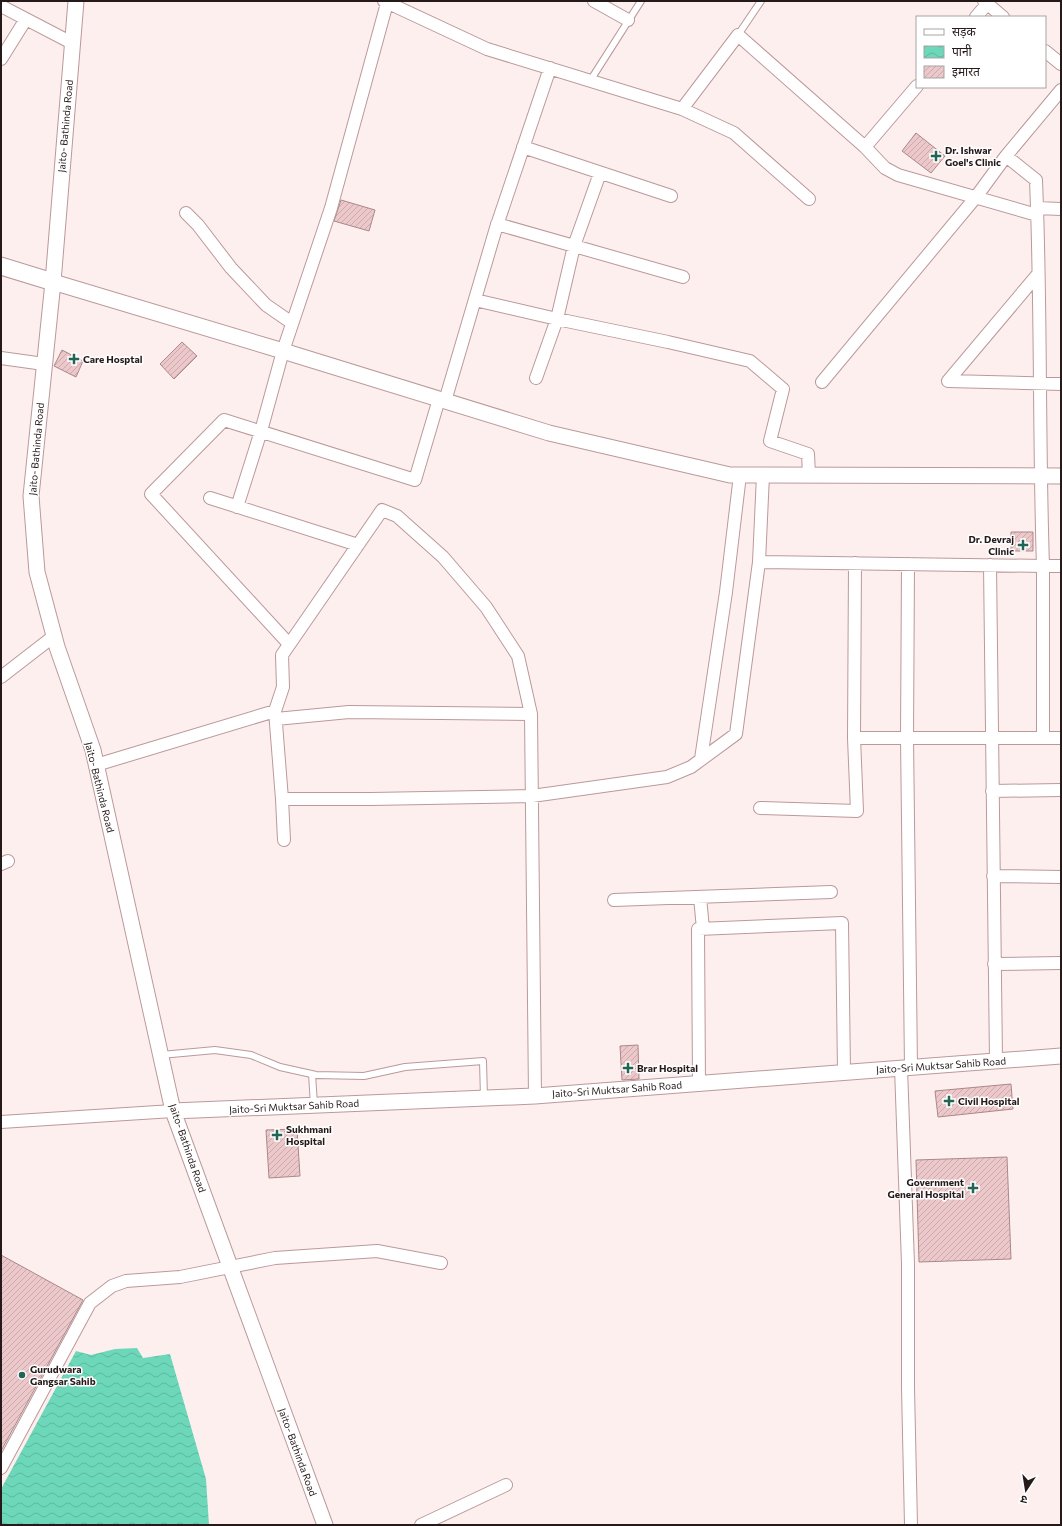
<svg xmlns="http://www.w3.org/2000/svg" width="1062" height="1526" font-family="Commissioner,'Noto Sans Devanagari',sans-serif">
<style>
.water{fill:url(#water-waves)}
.building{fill:url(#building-hatch);stroke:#aa888a}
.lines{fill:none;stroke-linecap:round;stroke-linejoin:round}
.service-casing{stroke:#bb999b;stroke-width:8}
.minor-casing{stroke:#bb999b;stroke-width:14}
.tertiary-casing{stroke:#bb999b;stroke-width:17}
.secondary-casing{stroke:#bb999b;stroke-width:19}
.service{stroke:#fff;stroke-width:6}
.minor{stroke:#fff;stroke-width:12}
.tertiary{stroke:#fff;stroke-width:15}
.secondary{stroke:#fff;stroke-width:17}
.poi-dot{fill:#236554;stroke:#fff;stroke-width:1.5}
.labels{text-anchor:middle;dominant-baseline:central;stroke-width:3;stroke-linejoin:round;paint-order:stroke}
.street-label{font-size:10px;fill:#251919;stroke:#fff}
.poi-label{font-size:10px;font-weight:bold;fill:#251919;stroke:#fff;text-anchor:start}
</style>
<defs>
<pattern id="water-waves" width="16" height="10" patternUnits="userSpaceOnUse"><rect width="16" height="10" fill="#6dd7ba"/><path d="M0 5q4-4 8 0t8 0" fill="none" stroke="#5eb89f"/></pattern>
<pattern id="building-hatch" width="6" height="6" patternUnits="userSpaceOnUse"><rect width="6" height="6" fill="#ecc8ca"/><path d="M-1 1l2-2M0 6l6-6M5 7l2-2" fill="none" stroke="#caabad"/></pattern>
</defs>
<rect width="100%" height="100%" fill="#feefef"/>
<path class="water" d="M137 1348 143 1358 170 1354 206 1479 209 1525H1V1489L76 1351 91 1355 115 1349Z"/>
<path class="building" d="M916 133 945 156 931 173 902 151Z
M341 200 375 210 369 231 334 221Z
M182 342 197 356 174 379 160 364Z
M62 350 83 361 76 377 54 366Z
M1011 532H1033V551H1011Z
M638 1045 639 1079 622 1080 620 1046Z
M1011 1084 1013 1109 938 1117 935 1091Z
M297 1129 300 1176 269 1178 266 1130Z
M1007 1157 1011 1259 919 1262 916 1160Z
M1 1255 83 1300 1 1451Z"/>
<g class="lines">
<defs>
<path id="service" d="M738 35 761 1
M590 81 641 1
M161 1055 215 1050 251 1055 280 1067 316 1075 364 1076 405 1067 483 1061 484 1098
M312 1074 314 1105"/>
<path id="minor" d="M384 1 487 49 682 109 734 133 809 199
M594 1 628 20
M984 1 1003 17
M1 6 72 43
M976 17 987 4
M1045 51 1061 64
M1 59 26 19
M682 109 738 35 865 147 885 168 898 175 1037 215
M523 147 671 196
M865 147 917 86
M1006 156 1061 90
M1061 209 1037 208C1041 327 1039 447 1043 566H1061
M186 213 198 225 231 268 266 305 292 323
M497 224 683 277
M475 300 557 319 668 342 750 361 783 389 770 441 808 454 809 475
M1 358 44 364
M536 378 557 319 574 246 600 173
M948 381 1038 274
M948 381 1061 384
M822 382 976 197 1006 156 1036 180 1037 208
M445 401 496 228 550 68
M763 475 759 562 1043 566V738
M210 498 358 545
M237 507 261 431 283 351 331 208 387 3
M908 564 907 738 911 1067
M990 565 996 1060
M289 644 151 494 224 420 415 480 439 399
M1 677 54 636
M275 711 283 687 282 655 382 510 397 516 443 557 486 607 518 656 531 714
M276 719 349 712 531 714 535 1096
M854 738 855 563
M701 759 726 592 740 475
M96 765 275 711 282 799
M992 791 1061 790
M760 808 857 811 854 738H1061
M284 840 282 799H371L532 796 667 777 691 767 736 734 759 562
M1 864 8 861
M993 876 1061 877
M700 897 703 929
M614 900 831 892
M994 964 1061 963
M901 1068 908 1264V1388L911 1525
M699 1083 698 929 842 923 844 1072
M1 1122 173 1111
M1 1468 90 1303 112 1286 126 1281 180 1277 275 1258 377 1251 441 1263
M421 1525 506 1485"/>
<path id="tertiary" d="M76 1 53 282 31 496 37 572 57 647 93 750 173 1111 325 1525
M53 282 283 351 549 433 730 475 1061 476
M173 1111 535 1096 1061 1056"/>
<path id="secondary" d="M1 266 53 282"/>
</defs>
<use href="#service" class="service-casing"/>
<use href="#minor" class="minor-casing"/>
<use href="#tertiary" class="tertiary-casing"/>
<use href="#secondary" class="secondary-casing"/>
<use href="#service" class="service"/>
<use href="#minor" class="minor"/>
<use href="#tertiary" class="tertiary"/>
<use href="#secondary" class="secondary"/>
</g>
<g class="poi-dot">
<path d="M934 150h4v4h4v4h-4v4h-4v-4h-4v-4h4z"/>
<path d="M72 353h4v4h4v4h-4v4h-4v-4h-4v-4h4z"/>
<path d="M1021 539h4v4h4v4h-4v4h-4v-4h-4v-4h4z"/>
<path d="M626 1062h4v4h4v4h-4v4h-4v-4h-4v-4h4z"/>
<path d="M947 1095h4v4h4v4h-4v4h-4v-4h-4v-4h4z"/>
<path d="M275 1129h4v4h4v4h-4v4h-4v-4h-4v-4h4z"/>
<path d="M971 1182h4v4h4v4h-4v4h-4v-4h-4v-4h4z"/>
<circle cx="22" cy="1375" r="4"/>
</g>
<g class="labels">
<g class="street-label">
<text transform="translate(65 126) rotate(-85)">Jaito- Bathinda Road</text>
<text transform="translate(36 449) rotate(-85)">Jaito- Bathinda Road</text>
<text transform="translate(100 787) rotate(76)">Jaito- Bathinda Road</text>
<text transform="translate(941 1065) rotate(-4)">Jaito-Sri Muktsar Sahib Road</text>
<text transform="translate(617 1089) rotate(-4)">Jaito-Sri Muktsar Sahib Road</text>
<text transform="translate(294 1106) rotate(-3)">Jaito-Sri Muktsar Sahib Road</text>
<text transform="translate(188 1148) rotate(71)">Jaito- Bathinda Road</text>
<text transform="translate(298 1452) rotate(70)">Jaito- Bathinda Road</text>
</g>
<g class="poi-label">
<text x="945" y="150">Dr. Ishwar<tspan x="945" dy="12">Goel's Clinic</tspan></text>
<text x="83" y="359">Care Hosptal</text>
<text x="1014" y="539" text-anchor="end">Dr. Devraj<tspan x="1014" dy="12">Clinic</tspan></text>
<text x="637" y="1068">Brar Hospital</text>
<text x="958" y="1101">Civil Hospital</text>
<text x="286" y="1129">Sukhmani<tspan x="286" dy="12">Hospital</tspan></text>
<text x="964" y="1182" text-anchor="end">Government<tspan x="964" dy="12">General Hospital</tspan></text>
<text x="30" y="1369">Gurudwara<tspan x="30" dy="12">Gangsar Sahib</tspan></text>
</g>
</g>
<rect width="1062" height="1526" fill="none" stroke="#251919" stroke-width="4"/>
<rect x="916" y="16" width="130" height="72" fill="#ffffff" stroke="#a8a3a3"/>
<rect x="924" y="29" width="20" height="6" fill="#ffffff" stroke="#a8a3a3"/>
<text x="952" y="36" font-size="12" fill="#251919">सड़क</text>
<rect x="924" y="46" width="20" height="12" fill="url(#water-waves)" stroke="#a8a3a3"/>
<text x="952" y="56" font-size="12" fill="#251919">पानी</text>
<rect x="924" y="66" width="20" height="12" fill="url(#building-hatch)" stroke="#a8a3a3"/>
<text x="952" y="76" font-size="12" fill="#251919">इमारत</text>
<g transform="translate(1026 1490) rotate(192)" stroke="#ffffff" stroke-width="3" paint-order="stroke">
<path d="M0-3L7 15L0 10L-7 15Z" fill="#251919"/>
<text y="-6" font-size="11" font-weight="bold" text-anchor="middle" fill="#251919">उ</text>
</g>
</svg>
